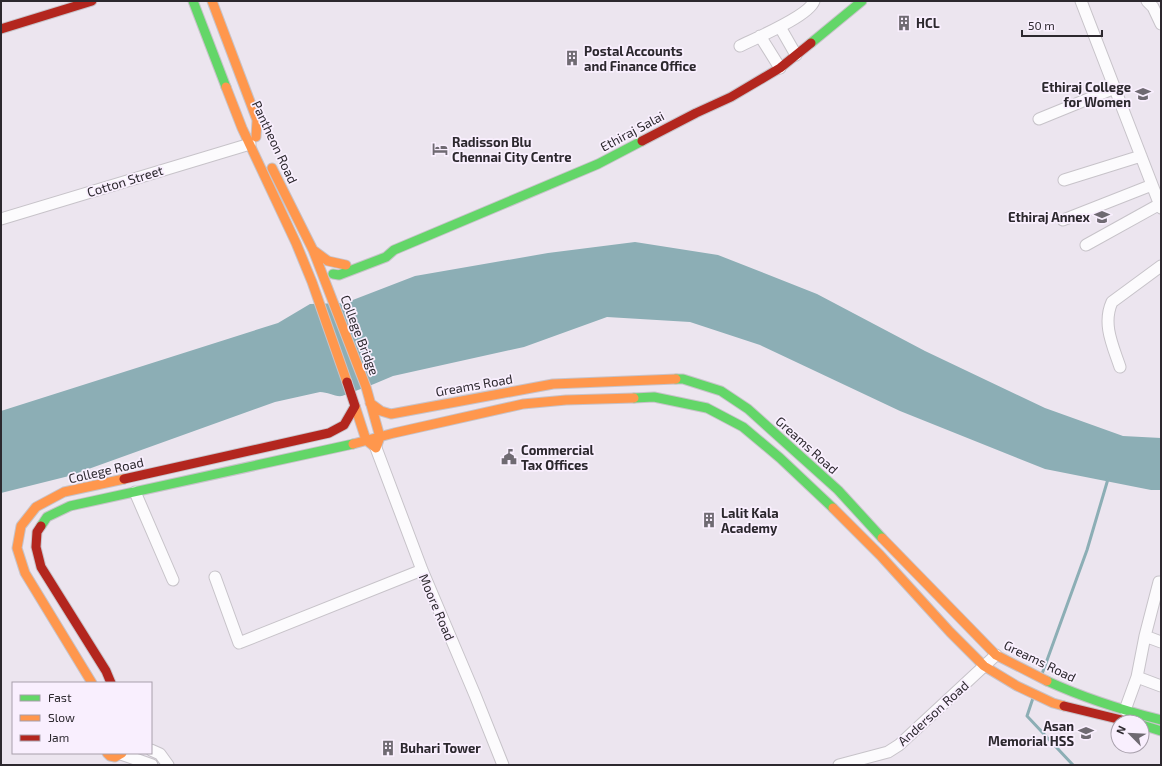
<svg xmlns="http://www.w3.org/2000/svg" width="1162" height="766" font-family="'Exo 2',sans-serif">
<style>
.water{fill:#8caeb5}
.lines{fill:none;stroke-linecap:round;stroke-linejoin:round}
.stream{stroke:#8caeb5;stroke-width:3}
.street-casing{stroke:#c7c3c9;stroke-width:13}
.fast-casing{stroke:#c7c3c9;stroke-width:11}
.slow-casing{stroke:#c7c3c9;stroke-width:11}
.jam-casing{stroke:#c7c3c9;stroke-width:11}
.street{stroke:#fcfbfd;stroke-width:11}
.fast{stroke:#63d668;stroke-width:9}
.slow{stroke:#ff974d;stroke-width:9}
.jam{stroke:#b3261e;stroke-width:9}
.labels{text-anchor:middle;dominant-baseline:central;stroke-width:3.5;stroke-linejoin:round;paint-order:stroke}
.poi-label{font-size:13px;font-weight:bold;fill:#2c282e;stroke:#f9effe;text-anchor:start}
.street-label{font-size:13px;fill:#2c282e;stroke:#f9effe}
</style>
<rect width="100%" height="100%" fill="#ece5ef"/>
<path class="water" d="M635 242 718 255 817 294 925 351 1045 408 1123 436 1161 438V490H1151L1045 469 900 411 760 345 690 322 607 317 524 347 393 376 374 384 342 396C335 397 328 392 320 392L275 402 69 476 1 493V411L278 323 310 304 345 303 415 276 548 253Z"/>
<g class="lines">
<path class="stream" d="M1042 674 1087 550 1108 479
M1033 698 1027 716 1073 765"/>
<defs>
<path id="street" d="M1081 1 1161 208
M1147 1 1153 7 1161 24
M780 27 796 55
M760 36 780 68
M740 46C756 38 809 16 814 1
M1039 119 1115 88
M1064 180 1141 156
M1 219 250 144
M1063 220 1152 185
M1086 245 1160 204
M1120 367C1113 346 1102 324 1112 302L1161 266
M376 448 422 570 475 695 503 765
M135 492 173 580
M215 577 239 643 422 570
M1145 636 1161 642
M1137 677 1161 686
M1125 710 1137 677 1145 636 1159 582H1161
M151 750 160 754 168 765
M121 754 152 765
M839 765 888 752 899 745 996 655"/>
<path id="fast" d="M193 1 226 87
M811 43 862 1
M333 274 339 275 386 257 394 250 598 164 642 141
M676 379H683L721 391 748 409 838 490 882 538
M634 398 654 397 707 408 743 427 780 458 833 508
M41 526 47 517 70 506 353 444
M1047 681C1084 698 1122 710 1161 720
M1142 725 1161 731"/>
<path id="slow" d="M212 1 257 120 256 137
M226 87 242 128 296 243 312 282 347 382
M272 168 313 250 366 387 380 437 376 448 366 440 355 406
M313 250 328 261 346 265
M370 403 381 411 391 414 553 384 676 379
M353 444 394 433 523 404 566 400 634 398
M833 508 880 555 950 632 984 666 1017 686 1053 703 1064 706
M882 538 996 655 1047 681
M92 683 25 573 17 548 21 526 36 507 64 492 124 479
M107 753 110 756 115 757 122 753"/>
<path id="jam" d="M1 29 92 1
M642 141 696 113 731 97 780 68 811 43
M124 479 329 433 344 425 355 406 347 382
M41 526 37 532 36 547 41 567 106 671 111 683
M1064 706 1130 722"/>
</defs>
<use href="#street" class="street-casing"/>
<use href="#fast" class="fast-casing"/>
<use href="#slow" class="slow-casing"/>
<use href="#jam" class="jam-casing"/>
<use href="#street" class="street"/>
<use href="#fast" class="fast"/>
<use href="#slow" class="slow"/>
<use href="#jam" class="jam"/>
</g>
<defs>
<symbol id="building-bare" viewBox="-9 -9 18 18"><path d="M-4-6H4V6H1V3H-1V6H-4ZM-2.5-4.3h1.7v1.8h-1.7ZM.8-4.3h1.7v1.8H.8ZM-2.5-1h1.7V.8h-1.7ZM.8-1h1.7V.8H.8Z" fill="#6f6a72" stroke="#f9effe" stroke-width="2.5" paint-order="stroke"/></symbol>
<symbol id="university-bare" viewBox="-9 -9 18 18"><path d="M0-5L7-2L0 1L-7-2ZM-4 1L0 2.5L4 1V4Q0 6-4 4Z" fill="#6f6a72" stroke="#f9effe" stroke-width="2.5" paint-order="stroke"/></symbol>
<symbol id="hotel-bare" viewBox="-9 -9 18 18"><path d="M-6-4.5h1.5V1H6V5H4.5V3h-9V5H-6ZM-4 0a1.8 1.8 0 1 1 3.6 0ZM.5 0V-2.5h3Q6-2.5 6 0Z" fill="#6f6a72" stroke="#f9effe" stroke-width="2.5" paint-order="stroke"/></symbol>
<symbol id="civic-bare" viewBox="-9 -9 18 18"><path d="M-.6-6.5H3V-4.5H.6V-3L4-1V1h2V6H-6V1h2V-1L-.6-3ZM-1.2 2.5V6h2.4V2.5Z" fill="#6f6a72" stroke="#f9effe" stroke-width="2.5" paint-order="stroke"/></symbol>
<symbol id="school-bare" viewBox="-9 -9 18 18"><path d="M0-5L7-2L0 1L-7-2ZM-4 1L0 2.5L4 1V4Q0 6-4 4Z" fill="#6f6a72" stroke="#f9effe" stroke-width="2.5" paint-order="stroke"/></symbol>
</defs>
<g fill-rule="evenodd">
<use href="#building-bare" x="893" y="12" width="22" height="22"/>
<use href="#building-bare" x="561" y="47" width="22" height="22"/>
<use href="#university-bare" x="1132" y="83" width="22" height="22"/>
<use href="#hotel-bare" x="429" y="138" width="22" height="22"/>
<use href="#university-bare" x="1091" y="206" width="22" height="22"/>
<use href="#civic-bare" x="498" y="446" width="22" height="22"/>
<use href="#building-bare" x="698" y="509" width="22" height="22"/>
<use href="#school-bare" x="1075" y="722" width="22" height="22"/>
<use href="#building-bare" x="377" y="737" width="22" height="22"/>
</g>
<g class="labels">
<g class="poi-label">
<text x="916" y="23">HCL</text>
<text x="584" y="51">Postal Accounts<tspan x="584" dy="15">and Finance Office</tspan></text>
<text x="1131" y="87" text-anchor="end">Ethiraj College<tspan x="1131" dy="15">for Women</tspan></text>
<text x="452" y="142">Radisson Blu<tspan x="452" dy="15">Chennai City Centre</tspan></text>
<text x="1090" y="217" text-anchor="end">Ethiraj Annex</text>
<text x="521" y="450">Commercial<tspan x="521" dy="15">Tax Offices</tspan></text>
<text x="721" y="513">Lalit Kala<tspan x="721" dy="15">Academy</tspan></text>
<text x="1074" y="726" text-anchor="end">Asan<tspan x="1074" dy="15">Memorial HSS</tspan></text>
<text x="400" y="748">Buhari Tower</text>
</g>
<g class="street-label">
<text transform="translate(632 131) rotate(-28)">Ethiraj Salai</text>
<text transform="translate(275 142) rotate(65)">Pantheon Road</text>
<text transform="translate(125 181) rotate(-17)">Cotton Street</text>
<text transform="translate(360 335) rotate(69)">College Bridge</text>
<text transform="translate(474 385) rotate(-10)">Greams Road</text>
<text transform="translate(807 445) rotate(42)">Greams Road</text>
<text transform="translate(106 470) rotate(-13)">College Road</text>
<text transform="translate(437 607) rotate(67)">Moore Road</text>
<text transform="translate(1040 661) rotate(26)">Greams Road</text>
<text transform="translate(933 713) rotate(-42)">Anderson Road</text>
</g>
</g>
<rect width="1162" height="766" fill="none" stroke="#2c282e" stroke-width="4"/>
<rect x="12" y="682" width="140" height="72" fill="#f9effe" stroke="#a79fab"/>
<rect x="20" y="695" width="20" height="6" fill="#63d668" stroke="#a79fab"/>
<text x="48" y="702" font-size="12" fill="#2c282e">Fast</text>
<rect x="20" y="715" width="20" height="6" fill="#ff974d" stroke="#a79fab"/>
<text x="48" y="722" font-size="12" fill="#2c282e">Slow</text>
<rect x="20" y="735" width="20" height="6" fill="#b3261e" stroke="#a79fab"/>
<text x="48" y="742" font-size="12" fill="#2c282e">Jam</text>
<g transform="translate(1130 734) rotate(294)"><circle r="19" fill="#f9effe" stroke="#a79fab"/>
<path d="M0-3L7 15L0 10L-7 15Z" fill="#6f6a72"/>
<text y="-6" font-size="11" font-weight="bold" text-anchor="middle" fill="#2c282e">N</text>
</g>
<path d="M1022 30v6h80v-6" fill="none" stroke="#2c282e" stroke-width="2"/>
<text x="1028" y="30" font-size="12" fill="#2c282e" stroke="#f9effe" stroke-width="3" paint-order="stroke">50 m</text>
</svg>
